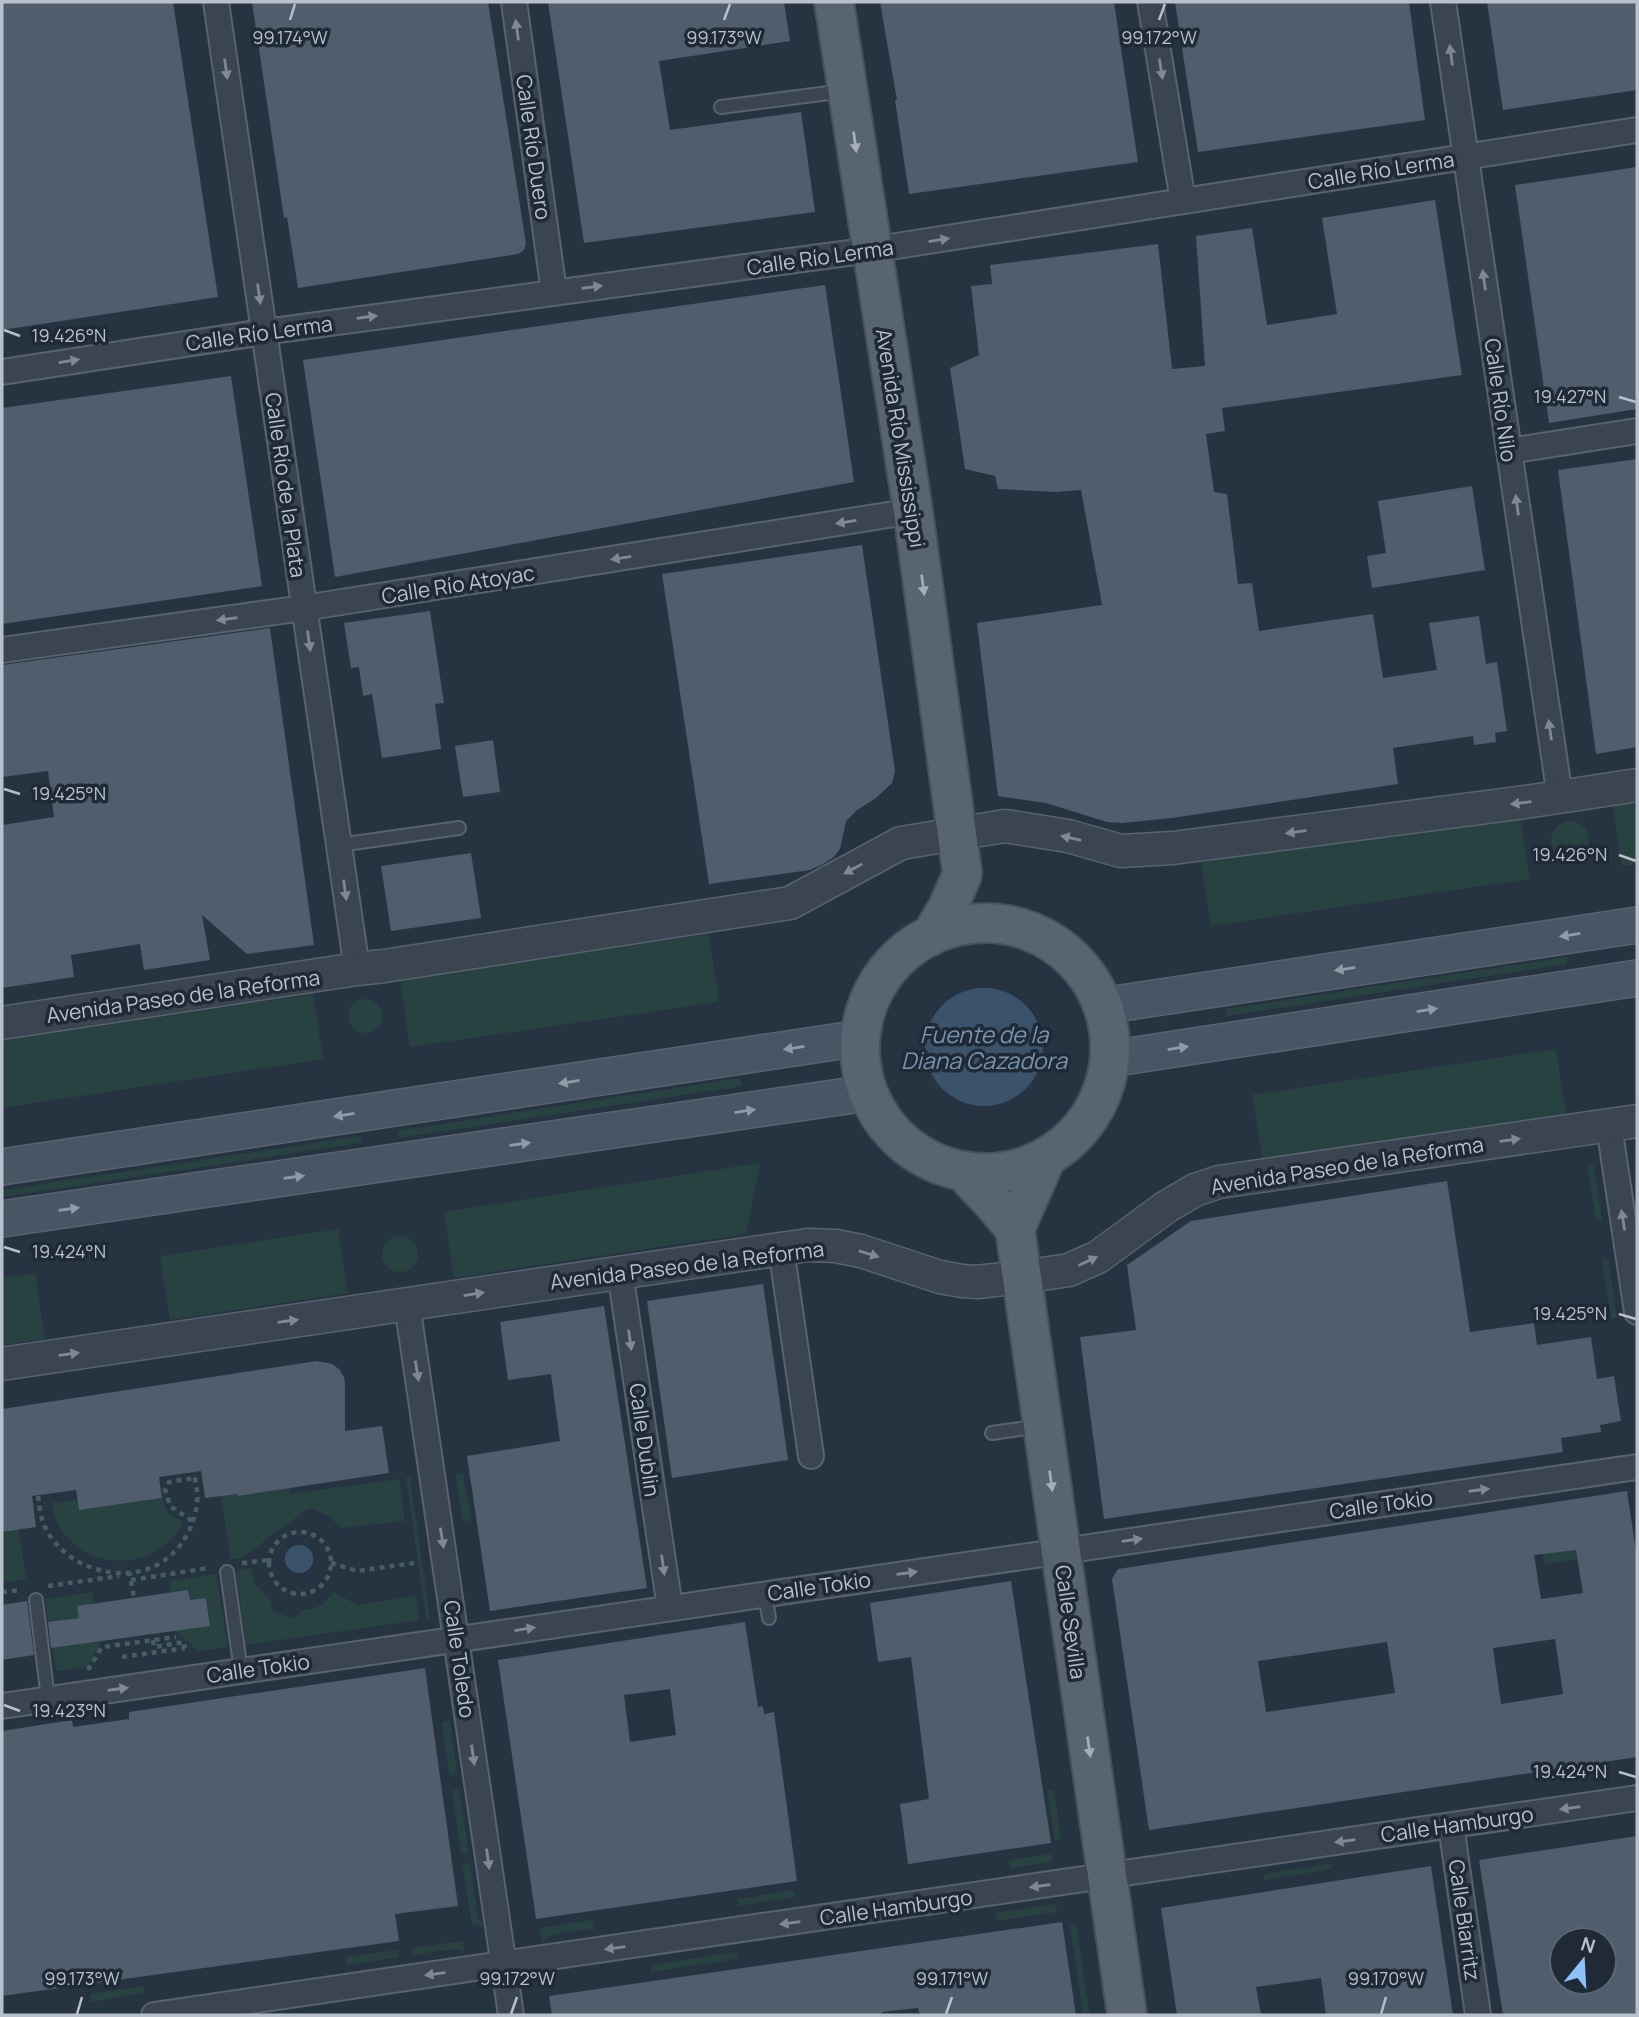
<svg xmlns="http://www.w3.org/2000/svg" width="1639" height="2017" font-family="Manrope,sans-serif">
<style>
.green{fill:#284242}
.water{fill:#3b536a}
.building{fill:#4f5d6d;fill-rule:evenodd}
.lines{fill:none;stroke-linecap:round;stroke-linejoin:round}
.service-casing{stroke:#58636e;stroke-width:16}
.minor-casing{stroke:#58636e;stroke-width:28}
.tertiary-casing{stroke:#58636e;stroke-width:35}
.secondary-casing{stroke:#58636e;stroke-width:38}
.primary-casing{stroke:#47515d;stroke-width:42}
.path{stroke:#465e5f;stroke-width:4.5;stroke-dasharray:5 5;stroke-linecap:butt}
.service{stroke:#3a4551;stroke-width:12}
.minor{stroke:#3a4551;stroke-width:24}
.tertiary{stroke:#3a4551;stroke-width:32}
.secondary{stroke:#485564;stroke-width:35}
.primary{stroke:#586571;stroke-width:38}
.oneway{fill:#7f8994}
.oneway2{fill:#a4aeb9}
.oneway3{fill:#909ba7}
.ticks{fill:none;stroke:#b7c0cb;stroke-width:2.5}
.labels{text-anchor:middle;dominant-baseline:central;stroke-width:7;stroke-linejoin:round;paint-order:stroke}
.street-label{font-size:21px;fill:#b7c0cb;stroke:#1f2a36}
.water-label{font-size:23px;font-style:italic;fill:#7794ae;stroke:#1f2a36}
.ticks-label{font-size:18px;text-anchor:middle;fill:#b7c0cb;stroke:#1f2a36;stroke-width:7;stroke-linejoin:round;paint-order:stroke}
</style>
<rect width="100%" height="100%" fill="#263442"/>
<path class="green" d="M1637 798V864L1622 866 1612 802Z
M1520 815 1530 879 1211 926 1201 862Z
M1551 840a19 19 0 1 1 38 0a19 19 0 1 1-38 0Z
M709 934 719 1002 410 1047 400 980Z
M1566 957 1567 964 1227 1016 1226 1009Z
M313 994 323 1059 2 1108V1041Z
M348 1016a17 17 0 1 1 34 0a17 17 0 1 1-34 0Z
M1556 1049 1566 1115 1263 1162 1252 1095Z
M740 1078 742 1086 399 1138 397 1131Z
M361 1136 362 1143 2 1197V1190Z
M760 1163 746 1234 454 1278 444 1212Z
M1593 1164 1602 1220 1596 1221 1587 1165Z
M338 1229 348 1293 170 1320 160 1256Z
M382 1254a18 18 0 1 1 36 0a18 18 0 1 1-36 0Z
M1608 1259 1617 1318H1611L1602 1260Z
M35 1273 45 1339 2 1345V1278Z
M234 1466 239 1496 289 1488 290 1494 399 1479 405 1521 341 1528 330 1517 309 1508 242 1558 230 1559 218 1469Z
M463 1473 471 1520 463 1522 455 1474Z
M410 1477 430 1618 426 1619 406 1478Z
M162 1498C164 1510 170 1517 182 1520 181 1529 175 1537 168 1543 127 1578 60 1559 52 1503L77 1500 79 1510Z
M14 1499 26 1579 2 1583V1532L4 1531 2 1501Z
M1580 1525 1585 1558 1544 1564 1539 1531Z
M251 1568 255 1584 270 1599 273 1611 294 1619 303 1610 312 1609 322 1605 334 1592 357 1605 416 1596 419 1620 246 1645 236 1570Z
M216 1574 228 1647 198 1651 175 1630 210 1625 206 1598 190 1600 188 1590 171 1593 169 1581Z
M92 1592 94 1604 79 1618 63 1620 67 1646 103 1640 87 1667 56 1671 45 1599Z
M450 1721 457 1774 449 1776 442 1722Z
M1054 1789 1061 1840 1055 1841 1047 1790Z
M459 1790 469 1853 461 1854 452 1791Z
M1051 1854 1052 1862 1010 1868 1009 1860Z
M470 1863 478 1918 482 1922 483 1926 479 1927 478 1924 472 1925 462 1864Z
M1331 1864 1332 1869 1264 1880V1874Z
M794 1890 795 1897 739 1906 738 1899Z
M1056 1904 1057 1912 996 1921 995 1913Z
M592 1920 594 1928 550 1935 542 1945 540 1928Z
M1076 1924 1090 2015H1083L1070 1925Z
M463 1941 465 1953 455 1949 412 1955 411 1948Z
M398 1950 399 1957 346 1965 345 1957Z
M737 1952 738 1959 651 1972 650 1965Z
M144 1986 145 1993 91 2002 90 1994Z"/>
<path class="water" d="M925 1047a59 59 0 1 1 118 0a59 59 0 1 1-118 0Z
M285 1559a14 14 0 1 1 28 0a14 14 0 1 1-28 0Z"/>
<path class="building" d="M2 2H173L218 297 2 330Z
M252 2H488L526 244 524 250 518 254 298 288 287 217 284 218Z
M548 2H784L790 41 659 61 665 99 670 130 801 112 815 212 584 243Z
M880 2H1114L1138 162 909 194 895 100H897Z
M1175 2H1409L1425 120 1198 152Z
M1487 2H1637V90L1503 110Z
M1637 167V409L1549 423 1515 185Z
M1435 200 1462 375 1222 408 1225 431 1206 434 1214 492 1227 494 1238 584 1252 583 1259 631 1373 614 1383 678 1437 670 1429 623 1479 616 1486 664 1497 662 1507 731 1495 733 1496 742 1474 745 1473 736 1393 748 1398 784 1172 818 1122 823 1107 822 1046 803 998 796 977 623 1102 605 1081 490 1056 492 998 489 995 476 965 469 950 368 979 355 971 286 992 284 990 265 1158 244 1172 369 1205 366 1196 236 1252 228 1267 325 1337 314 1322 218Z
M825 285 854 482 335 577 303 360Z
M231 376 262 586 2 624V408Z
M1637 459V747L1596 754 1558 470Z
M1472 486 1485 570 1372 588 1367 556 1386 553 1378 501Z
M862 545 895 771 892 783 876 798 857 810 846 821 840 849 833 858 821 865 810 870 709 884 662 574Z
M430 611 444 703 435 704 441 749 382 758 372 694 363 696 359 667 351 668 344 623Z
M270 628 314 945 247 954 202 915 210 960 144 970 140 944 71 955 74 977 2 988V825L54 817 48 771 2 777V665Z
M493 740 500 792 463 797 455 746Z
M471 853 481 918 391 931 381 866Z
M1447 1181 1470 1332 1534 1323 1537 1345 1591 1337 1597 1379 1614 1376 1621 1421 1600 1425 1601 1432 1561 1438 1563 1452 1104 1519 1080 1337 1136 1330 1127 1265 1191 1221Z
M763 1284 788 1460 672 1478 647 1301Z
M604 1306 647 1588 490 1611 467 1456 560 1441 551 1374 508 1380 500 1322Z
M317 1361 332 1364 339 1369 344 1377 345 1383V1431L382 1426 389 1473 238 1496V1494L205 1498 201 1471 159 1477 162 1498 79 1510 76 1490 32 1496 36 1527 2 1532V1409Z
M1627 1491 1637 1558V1757L1149 1830 1112 1579 1118 1569ZM1576 1550 1583 1593 1541 1599 1534 1555ZM1555 1639 1563 1694 1501 1704 1493 1648ZM1387 1642 1395 1693 1266 1712 1258 1661Z
M1011 1581 1051 1843 908 1864 900 1804 929 1799 911 1657 878 1662 870 1603Z
M188 1590 190 1600 206 1598 210 1626 51 1648 48 1622 79 1618 77 1606Z
M27 1601 34 1655 2 1660V1605Z
M745 1622 758 1707 763 1706 764 1714 774 1712 797 1881 536 1919 498 1660ZM670 1689 676 1735 630 1742 624 1695Z
M425 1668 458 1906 395 1914 399 1941 2 1996V1731L72 1720 73 1727 129 1719V1712Z
M1637 1836V2015H1503L1479 1860ZM1562 1940H1604V1982H1562Z
M1431 1866 1453 2015H1326L1321 1978 1256 1987 1261 2015H1177L1161 1908Z
M1062 1922 1076 2015H920L918 2008 882 2012 881 2015H552L549 1996Z"/>
<g class="lines">
<defs>
<path id="service" d="M721 107 844 91
M339 845 459 828
M992 1433 1040 1426
M227 1572 241 1671
M765 1594 769 1618
M36 1600 48 1699"/>
<path id="minor" d="M216 2 357 969
M514 2 554 292
M1150 2 1183 201
M1443 2 1560 797
M2 372 264 332 871 250 1637 130
M1509 451 1637 431
M2 650 304 608 913 511
M1609 1126 1637 1312
M781 1248 811 1456
M620 1272 670 1608
M407 1304 511 2015
M2 1706 1637 1467
M1451 1825 1478 2015
M154 2015 1637 1798"/>
<path id="tertiary" d="M2 1023 357 969 384 966 790 903 901 843 1005 826 1068 836 1121 851 1173 848 1532 801 1637 785
M2 1364 808 1245 836 1246 861 1251 940 1277 962 1281 977 1282 1022 1277 1069 1270 1098 1257 1166 1207 1195 1190 1219 1182 1637 1121"/>
<path id="secondary" d="M1102 1006 1637 925
M1110 1059 1637 978
M2 1167 861 1038
M2 1219 868 1093"/>
<path id="primary" d="M834 2 913 511 962 871V875L948 907 931 936
M860 1048a125 125 0 1 1 250 0a125 125 0 1 1-250 0Z
M963 1171 995 1205 1015 1229 1127 2015
M1015 1229 1046 1158"/>
</defs>
<use href="#service" class="service-casing"/>
<use href="#minor" class="minor-casing"/>
<use href="#tertiary" class="tertiary-casing"/>
<use href="#secondary" class="secondary-casing"/>
<use href="#primary" class="primary-casing"/>
<path class="path" d="M38 1496C40 1506 40 1518 45 1527 54 1546 73 1562 93 1568 141 1584 185 1561 196 1510 199 1497 196 1485 194 1472
M192 1521 170 1506 165 1489 169 1482 195 1478
M269 1563a31 31 0 1 1 62 0a31 31 0 1 1-62 0Z
M242 1563 268 1560
M331 1563 357 1571 414 1563
M127 1574H130L134 1598
M131 1580 209 1568
M48 1586 119 1576
M2 1592 22 1590
M153 1640 154 1647 184 1642 185 1648
M122 1657 185 1648
M88 1670 102 1647 176 1637"/>
<use href="#service" class="service"/>
<use href="#minor" class="minor"/>
<use href="#tertiary" class="tertiary"/>
<use href="#secondary" class="secondary"/>
<use href="#primary" class="primary"/>
</g>
<defs><path id="oneway-solid" d="M-6-.8H1V-3.2L6.5 0L1 3.2V.8H-6Z" transform="scale(1.75)"/></defs>
<g class="oneway">
<use href="#oneway-solid" transform="translate(517 30) rotate(-98)"/>
<use href="#oneway-solid" transform="translate(1451 55) rotate(-98)"/>
<use href="#oneway-solid" transform="translate(226 69) rotate(82)"/>
<use href="#oneway-solid" transform="translate(1161 69) rotate(81)"/>
<use href="#oneway-solid" transform="translate(939 240) rotate(-9)"/>
<use href="#oneway-solid" transform="translate(1484 280) rotate(-98)"/>
<use href="#oneway-solid" transform="translate(592 287) rotate(-7)"/>
<use href="#oneway-solid" transform="translate(259 294) rotate(82)"/>
<use href="#oneway-solid" transform="translate(367 317) rotate(-8)"/>
<use href="#oneway-solid" transform="translate(69 361) rotate(-9)"/>
<use href="#oneway-solid" transform="translate(1517 505) rotate(-98)"/>
<use href="#oneway-solid" transform="translate(846 522) rotate(171)"/>
<use href="#oneway-solid" transform="translate(621 558) rotate(171)"/>
<use href="#oneway-solid" transform="translate(227 619) rotate(172)"/>
<use href="#oneway-solid" transform="translate(309 641) rotate(82)"/>
<use href="#oneway-solid" transform="translate(1550 730) rotate(-98)"/>
<use href="#oneway-solid" transform="translate(1521 803) rotate(173)"/>
<use href="#oneway-solid" transform="translate(1296 832) rotate(173)"/>
<use href="#oneway-solid" transform="translate(1071 838) rotate(-167)"/>
<use href="#oneway-solid" transform="translate(853 869) rotate(152)"/>
<use href="#oneway-solid" transform="translate(345 890) rotate(82)"/>
<use href="#oneway-solid" transform="translate(1510 1140) rotate(-8)"/>
<use href="#oneway-solid" transform="translate(1623 1220) rotate(-99)"/>
<use href="#oneway-solid" transform="translate(869 1254) rotate(17)"/>
<use href="#oneway-solid" transform="translate(1088 1261) rotate(-25)"/>
<use href="#oneway-solid" transform="translate(474 1294) rotate(-9)"/>
<use href="#oneway-solid" transform="translate(288 1321) rotate(-8)"/>
<use href="#oneway-solid" transform="translate(630 1340) rotate(82)"/>
<use href="#oneway-solid" transform="translate(69 1354) rotate(-8)"/>
<use href="#oneway-solid" transform="translate(417 1371) rotate(81)"/>
<use href="#oneway-solid" transform="translate(1479 1490) rotate(-8)"/>
<use href="#oneway-solid" transform="translate(442 1538) rotate(81)"/>
<use href="#oneway-solid" transform="translate(1132 1540) rotate(-8)"/>
<use href="#oneway-solid" transform="translate(663 1565) rotate(82)"/>
<use href="#oneway-solid" transform="translate(907 1573) rotate(-8)"/>
<use href="#oneway-solid" transform="translate(525 1629) rotate(-9)"/>
<use href="#oneway-solid" transform="translate(118 1689) rotate(-8)"/>
<use href="#oneway-solid" transform="translate(473 1755) rotate(82)"/>
<use href="#oneway-solid" transform="translate(1570 1808) rotate(172)"/>
<use href="#oneway-solid" transform="translate(1345 1841) rotate(172)"/>
<use href="#oneway-solid" transform="translate(488 1859) rotate(82)"/>
<use href="#oneway-solid" transform="translate(1040 1886) rotate(172)"/>
<use href="#oneway-solid" transform="translate(790 1923) rotate(172)"/>
<use href="#oneway-solid" transform="translate(615 1948) rotate(172)"/>
<use href="#oneway-solid" transform="translate(435 1974) rotate(172)"/>
</g>
<g class="oneway2">
<use href="#oneway-solid" transform="translate(855 142) rotate(82)"/>
<use href="#oneway-solid" transform="translate(923 585) rotate(82)"/>
<use href="#oneway-solid" transform="translate(1051 1481) rotate(82)"/>
<use href="#oneway-solid" transform="translate(1089 1747) rotate(82)"/>
</g>
<g class="oneway3">
<use href="#oneway-solid" transform="translate(1570 935) rotate(171)"/>
<use href="#oneway-solid" transform="translate(1345 969) rotate(171)"/>
<use href="#oneway-solid" transform="translate(1427 1010) rotate(-9)"/>
<use href="#oneway-solid" transform="translate(794 1048) rotate(171)"/>
<use href="#oneway-solid" transform="translate(1178 1048) rotate(-9)"/>
<use href="#oneway-solid" transform="translate(569 1082) rotate(171)"/>
<use href="#oneway-solid" transform="translate(745 1111) rotate(-9)"/>
<use href="#oneway-solid" transform="translate(344 1115) rotate(171)"/>
<use href="#oneway-solid" transform="translate(520 1144) rotate(-8)"/>
<use href="#oneway-solid" transform="translate(294 1177) rotate(-8)"/>
<use href="#oneway-solid" transform="translate(69 1209) rotate(-8)"/>
</g>
<path class="ticks" d="M290 20 295 4M724 20 730 4M1159 20 1165 4M4 330 20 336M1619 397 1636 402M4 789 20 794M1619 855 1636 861M4 1247 20 1252M1619 1314 1636 1319M4 1705 20 1711M1619 1772 1636 1777M77 2014 82 1997M511 2014 517 1997M946 2014 952 1997M1381 2014 1386 1997"/>
<g class="labels">
<g class="street-label">
<text transform="translate(534 147) rotate(82)">Calle Río Duero</text>
<text transform="translate(1381 170) rotate(-9)">Calle Río Lerma</text>
<text transform="translate(820 257) rotate(-8)">Calle Río Lerma</text>
<text transform="translate(259 333) rotate(-8)">Calle Río Lerma</text>
<text transform="translate(1501 400) rotate(82)">Calle Río Nilo</text>
<text transform="translate(901 438) rotate(81)">Avenida Río Mississippi</text>
<text transform="translate(286 485) rotate(82)">Calle Río de la Plata</text>
<text transform="translate(458 584) rotate(-9)">Calle Río Atoyac</text>
<text transform="translate(183 996) rotate(-8)">Avenida Paseo de la Reforma</text>
<text transform="translate(1347 1165) rotate(-9)">Avenida Paseo de la Reforma</text>
<text transform="translate(687 1265) rotate(-7)">Avenida Paseo de la Reforma</text>
<text transform="translate(645 1440) rotate(82)">Calle Dublin</text>
<text transform="translate(1381 1504) rotate(-8)">Calle Tokio</text>
<text transform="translate(819 1586) rotate(-8)">Calle Tokio</text>
<text transform="translate(1071 1622) rotate(82)">Calle Sevilla</text>
<text transform="translate(460 1659) rotate(82)">Calle Toledo</text>
<text transform="translate(258 1668) rotate(-8)">Calle Tokio</text>
<text transform="translate(1457 1824) rotate(-8)">Calle Hamburgo</text>
<text transform="translate(896 1907) rotate(-8)">Calle Hamburgo</text>
<text transform="translate(1465 1920) rotate(82)">Calle Biarritz</text>
</g>
<g class="water-label">
<text x="984" y="1034">Fuente de la<tspan x="984" dy="26">Diana Cazadora</tspan></text>
</g>
</g>
<g class="ticks-label">
<text x="290" y="44">99.174°W</text>
<text x="724" y="44">99.173°W</text>
<text x="1159" y="44">99.172°W</text>
<text x="69" y="342">19.426°N</text>
<text x="1570" y="403">19.427°N</text>
<text x="69" y="800">19.425°N</text>
<text x="1570" y="861">19.426°N</text>
<text x="69" y="1258">19.424°N</text>
<text x="1570" y="1320">19.425°N</text>
<text x="69" y="1717">19.423°N</text>
<text x="1570" y="1778">19.424°N</text>
<text x="82" y="1985">99.173°W</text>
<text x="517" y="1985">99.172°W</text>
<text x="952" y="1985">99.171°W</text>
<text x="1386" y="1985">99.170°W</text>
</g>
<rect width="1639" height="2017" fill="none" stroke="#b7c0cb" stroke-width="7"/>
<g transform="translate(1583 1961) rotate(18)"><circle r="33" fill="#1f2a36" stroke="#5c6672" stroke-width="2"/>
<path d="M0-5L12 26L0 18L-12 26Z" fill="#8ec0f9"/>
<text y="-10" font-size="19" font-weight="bold" text-anchor="middle" fill="#b7c0cb">N</text>
</g>
</svg>
